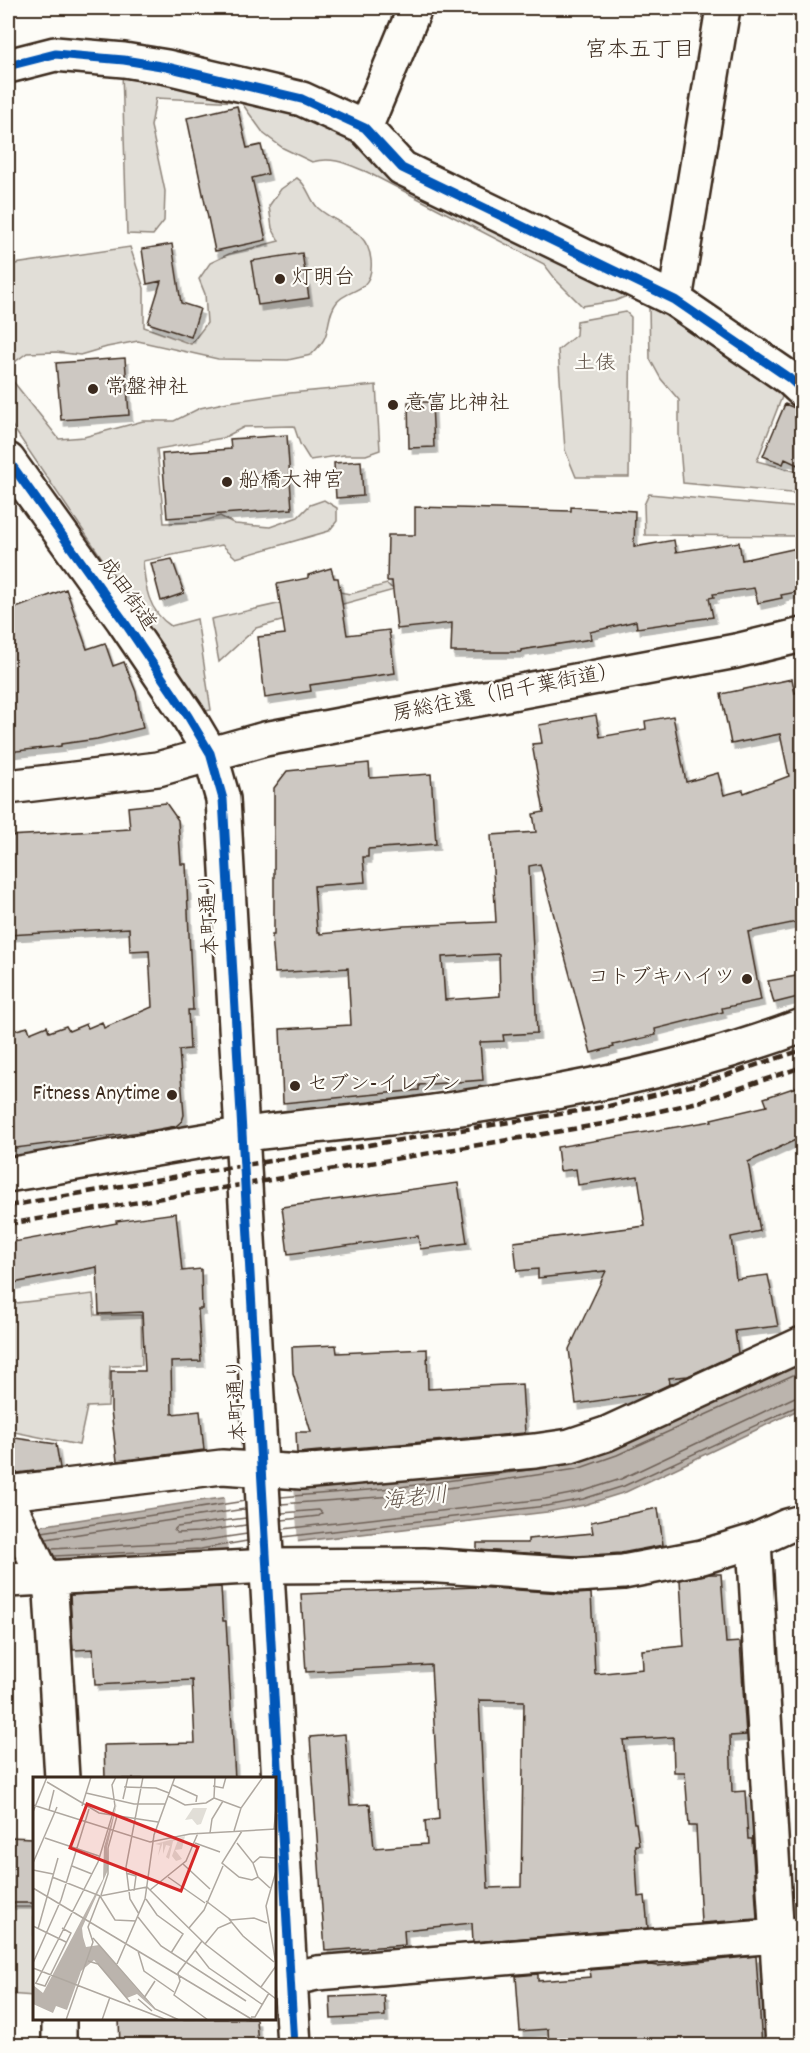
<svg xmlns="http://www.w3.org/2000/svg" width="810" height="2053" font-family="Dekko,'Klee One',sans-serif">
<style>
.green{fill:#e1ded7;stroke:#8e847a;stroke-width:1.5}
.water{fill:#bbb4ad;stroke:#887d74;stroke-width:1.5}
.pier{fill:#fdfcf7}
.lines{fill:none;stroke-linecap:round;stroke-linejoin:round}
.shore{stroke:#6e6157;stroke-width:1.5}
.building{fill:#cdc8c2;stroke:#3b2a1e;stroke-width:1.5;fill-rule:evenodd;filter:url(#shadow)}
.minor-casing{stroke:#3b2a1e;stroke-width:38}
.tertiary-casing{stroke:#3b2a1e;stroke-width:38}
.minor{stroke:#fdfcf7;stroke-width:33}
.tertiary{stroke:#fdfcf7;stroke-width:33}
.rail{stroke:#3b2a1e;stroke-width:4.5;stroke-dasharray:9 4.5;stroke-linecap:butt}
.cycleway-casing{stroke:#fdfcf7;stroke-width:13}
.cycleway{stroke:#0057b8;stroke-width:9}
.poi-dot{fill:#3b2a1e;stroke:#fdfcf7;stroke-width:2}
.labels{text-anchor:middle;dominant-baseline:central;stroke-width:4.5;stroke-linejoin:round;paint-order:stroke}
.poi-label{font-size:21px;fill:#3b2a1e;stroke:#fdfcf7;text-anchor:start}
.park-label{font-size:21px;fill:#64574c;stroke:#fdfcf7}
.street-label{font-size:21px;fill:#3b2a1e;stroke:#fdfcf7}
.neighbourhood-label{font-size:22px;fill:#3b2a1e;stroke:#fdfcf7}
.water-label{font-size:22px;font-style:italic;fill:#615349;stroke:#fdfcf7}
.inset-road{fill:none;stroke:#afa8a0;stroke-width:1.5}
.view{fill:#d62828;fill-opacity:0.15;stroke:#d62828;stroke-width:3}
.inset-edge{fill:none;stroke:#3b2a1e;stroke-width:3}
</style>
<defs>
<filter id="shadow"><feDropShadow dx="3.5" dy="6" stdDeviation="0" flood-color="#0004"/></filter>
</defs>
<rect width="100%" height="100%" fill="#fdfcf7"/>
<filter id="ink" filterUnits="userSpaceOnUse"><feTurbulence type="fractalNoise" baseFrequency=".0167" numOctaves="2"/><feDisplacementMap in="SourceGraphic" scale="12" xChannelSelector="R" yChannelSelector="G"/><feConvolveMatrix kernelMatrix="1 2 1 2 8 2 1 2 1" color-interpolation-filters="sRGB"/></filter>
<g filter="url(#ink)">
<path class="green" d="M122 71 299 105 630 289 627 296 615 301 582 306 557 281 544 264 367 172C347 164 333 156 312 162L283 148 264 134 241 102 156 98 151 126 165 191 164 221 153 235 127 234Z
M297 178C308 185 309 199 318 208 338 226 368 228 371 260 372 269 371 278 364 285 357 292 345 293 337 302 328 313 330 325 325 337 323 343 316 350 311 355L288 360 218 359 138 341 107 347 80 355 56 352 27 353 8 367V265L130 247 144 288V327L191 344 207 323 205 294 199 279 210 263 229 254 279 241 272 228 269 206 281 189Z
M658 303 785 389 757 461 802 473V494L683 483 679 435V400L661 379 650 359 649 307Z
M626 312 631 317 629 477H576L565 450 558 350 576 335 577 321Z
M8 375 59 439 84 437 143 421H174L200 408 228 402 290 393 376 385 380 450 366 455H344L310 460 300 444 294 426 244 427 223 438 157 449 164 523 201 522 220 516 235 524 270 527 298 517 310 505 324 500 337 508V521L329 531 236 558 222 545 143 561C145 587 148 611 171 626L197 619 211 710 206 711 8 420Z
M649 494 802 508V536L645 535 644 505Z
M387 584 394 590 256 628 219 662 211 619 335 591 350 594Z
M93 1294 95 1315H141L142 1365 110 1366 108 1406 87 1407 79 1445 9 1431 13 1381 8 1351V1304Z
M8 1907H34V1996L8 1994Z"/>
<path class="water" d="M802 1356V1408L626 1492 584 1505 547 1512 227 1550 202 1555 8 1565V1531L199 1501 293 1489 392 1482 537 1463Z"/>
<path class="pier" d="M294 1486 298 1544 228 1553 224 1495Z"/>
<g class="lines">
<path class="shore" d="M281 1497 393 1488 536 1469
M281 1504 394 1496 577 1469 617 1455 802 1371
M282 1513 319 1510 322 1513 319 1516 282 1520
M246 1518 177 1527 174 1530 177 1533 199 1532 246 1525
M283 1529 545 1499 581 1492 621 1479 795 1397 802 1396
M42 1532 245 1501
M283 1537 546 1506 583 1499 624 1486 802 1404
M46 1539 245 1509
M51 1549 200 1541 247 1534
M54 1556 201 1549 247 1541"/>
</g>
<path class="building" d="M237 106 247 148 261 145 268 174 252 178 266 240 215 251 187 118Z
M172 244 181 303 200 309 191 337 148 323 161 281 147 284 142 249Z
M302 253 309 298 258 305 251 261Z
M125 358 129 415 61 420 56 363Z
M408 402H432L434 447 409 448Z
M785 404 802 411V467L785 459 783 464 763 456Z
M287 435 292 509 167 518 162 454 231 449 230 439Z
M361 461 363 496 336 498 334 463Z
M415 507 571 511V507L635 511 634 547 674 540 676 552 739 542 742 560 802 547V591L781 595 782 598 758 603 754 588 713 594 714 597 709 598 713 617 637 628 636 621 590 632 591 639 521 650V652H451L452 623 397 629 392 581H387L388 535H415Z
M172 559 184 593 161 601 151 563Z
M331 568 334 578H338L347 635 389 630 395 673 310 685 311 691 265 698 258 637 285 634 277 584 308 578V575Z
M66 589 87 649 105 643 113 666 124 662 136 692 143 728 97 739 61 744V746L8 752V611Z
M792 679 795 693 802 691V921L748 932 761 1000 722 1008 723 1012 655 1029 656 1035 613 1045 614 1047 591 1053 540 864 529 866 537 1033 503 1035 504 1041 480 1042 483 1080 419 1085V1090L283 1103 280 1029 351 1025 348 968 275 973 272 935H274V788L287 771 369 763 370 778 431 774 436 844 368 849V857H363L365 882 314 886 317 932H320V934L404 926 496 922 491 835 536 832 533 814 544 812 532 744 542 743 539 725 596 715 600 737 646 729 645 721 673 716 686 782 718 773 724 795 743 790 744 793 789 776 780 734 731 744 721 694ZM499 954 500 996 445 1000 442 957Z
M166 803 178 820 181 864H186L189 934 193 1010H188L190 1049 179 1050 184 1115 182 1121 176 1126 149 1131 8 1149V1032L28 1027 30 1033 47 1026 49 1032 66 1026 69 1031 86 1024 88 1028 102 1022 104 1028 152 1007 149 950 130 951 129 928 8 935V836L130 829 128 807Z
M802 975V996L774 1003 768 981Z
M802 1085V1137L748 1162 760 1231 731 1237 736 1279 768 1275 778 1326 735 1331 738 1353 688 1376 669 1378 670 1384 651 1393 576 1404 569 1349 606 1271 538 1278V1269L517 1271 514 1242 645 1226 638 1176 578 1185 576 1169 560 1171 557 1147 712 1121 711 1119 767 1106 764 1098Z
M458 1183 467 1243 420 1249 418 1236 288 1254 282 1207Z
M176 1213 182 1271 201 1269 202 1309H198L201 1361 171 1362 172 1414 200 1411 204 1450 117 1461 111 1410V1371H145L142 1312 99 1314 97 1267 8 1284V1243L117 1223 116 1221Z
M336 1345 337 1353 427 1349 428 1389 522 1384 525 1433 297 1453 296 1432H311L293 1373 292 1347Z
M8 1437 56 1444 60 1468 8 1474Z
M658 1508 663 1545 621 1553 577 1556 477 1550V1543H528V1539L593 1533 591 1522Z
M709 1574H721L726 1643 740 1642 746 1735 730 1736 732 1792 745 1791 748 1839H752L757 1919 701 1923 696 1826H689L685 1772H674L673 1737 623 1740 634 1823H636L639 1845H635L638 1897 645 1896 648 1928 473 1942 472 1923 404 1930 405 1945 325 1951 310 1737 345 1734 350 1805 370 1804 374 1848 427 1844 425 1821 439 1819 431 1665 306 1672 301 1594 476 1587 576 1594 591 1593 595 1674 643 1669 642 1650 684 1646 680 1580ZM479 1700 524 1701 521 1887 488 1888Z
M221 1587 223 1621H226L235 1779H105L104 1745 195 1743 192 1680 95 1685 93 1649 73 1650 70 1595Z
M8 1837 34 1838V1903H8Z
M756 1956 762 2046H549L548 2029 520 2031 516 1976 538 1974V1981L591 1977 590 1970 651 1965 658 1966Z
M384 1995 385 2016 331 2019 330 1997Z
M119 2019H256L258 2046H120Z"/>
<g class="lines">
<defs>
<path id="minor" d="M8 66 55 54 124 60 167 67 302 99 365 128 402 168 675 300 789 378 802 390
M365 128 415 8
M675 300 723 8
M8 1175C85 1162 162 1147 240 1135 299 1126 360 1123 419 1114 549 1096 680 1072 802 1026
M8 1493 222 1467 301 1472 535 1451 570 1446 606 1434 802 1344
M8 1501 51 1592 62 1778
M754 1541 783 2046
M8 1580 266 1566 424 1565 577 1575 623 1572 702 1557 754 1541 787 1526 802 1522
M290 1979 317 1973 802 1934
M59 2046V2018"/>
<path id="tertiary" d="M8 460 123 620 188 716 210 753 223 799 294 2046
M8 787 158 769 265 739 736 651 802 635"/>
</defs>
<use href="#minor" class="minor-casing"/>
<use href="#tertiary" class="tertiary-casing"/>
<use href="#minor" class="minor"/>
<use href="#tertiary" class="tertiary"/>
<path class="rail" d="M8 1206 196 1173 609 1106 699 1084 802 1050
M8 1224 609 1123 702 1101 802 1067"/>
<defs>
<path id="cycleway" d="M8 66 55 54 124 60 167 67 302 99 365 128 402 168 675 300 789 378 802 390
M8 460 123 620 188 716 210 753 223 799 294 2046"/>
</defs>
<use href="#cycleway" class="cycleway-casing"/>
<use href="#cycleway" class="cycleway"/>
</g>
</g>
<g class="poi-dot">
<circle cx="280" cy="279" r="6"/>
<circle cx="93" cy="389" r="6"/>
<circle cx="393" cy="405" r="6"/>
<circle cx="227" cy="482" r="6"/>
<circle cx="747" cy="979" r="6"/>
<circle cx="295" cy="1086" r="6"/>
<circle cx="172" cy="1095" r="6"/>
</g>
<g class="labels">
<g class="poi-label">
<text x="292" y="279">灯明台</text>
<text x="105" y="389">常盤神社</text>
<text x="405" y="405">意富比神社</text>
<text x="239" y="482">船橋大神宮</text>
<text x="735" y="979" text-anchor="end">コトブキハイツ</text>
<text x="307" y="1086">セブン-イレブン</text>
<text x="160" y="1095" text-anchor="end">Fitness Anytime</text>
</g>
<g class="park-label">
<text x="595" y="365">土俵</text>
</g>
<g class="street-label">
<text transform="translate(126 595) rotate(55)">成田街道</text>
<text transform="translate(506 694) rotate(-11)">房総往還（旧千葉街道）</text>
<text transform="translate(211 914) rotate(-93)">本町通り</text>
<text transform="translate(239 1400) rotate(-93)">本町通り</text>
</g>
<g class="neighbourhood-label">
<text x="640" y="51">宮本五丁目</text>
</g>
<g class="water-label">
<text transform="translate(415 1500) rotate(-6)">海老川</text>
</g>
</g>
<g transform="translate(33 1777)">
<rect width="243" height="243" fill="#fdfcf7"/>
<path d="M160 31H174L168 47 164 48 159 42 152 43ZM152 59 149 72 142 73 149 82 143 84 139 79 145 63 140 64 136 82 133 80 137 69 133 68 130 77V65L125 79 127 68 122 67Z" fill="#e1ded7"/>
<path d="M84 26 74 71 75 93 49 151 50 160 53 170 66 168 122 233 104 217 94 221 61 183 48 194 34 233 23 229 20 236 0 227V208L10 216 70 102 71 70Z" fill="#bbb4ad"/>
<path class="inset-road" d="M182 0 181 21 208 31M14 5 66 36 125 45M140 8 164 19 163 25M180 9 190 11 193 0M91 10 123 11 136 16M53 16 101 27H132M135 19 152 28 173 26 181 21M90 22 95 0M0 28 117 65 157 57 243 52M49 29 58 0M16 33 21 13M0 35 14 0M241 52 243 31M201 54 208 31 230 0M209 54 189 86 206 100 219 103 225 100M177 56 179 42 190 24M12 61 66 79M162 66 187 75M204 66 220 86 225 100 237 111M0 86 24 30M220 86 227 80 243 81M150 87 177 112M39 89 59 97M0 93 20 97M243 94 233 129 243 187M93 96 103 99 101 114M19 100 67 119 114 110M135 100 172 126M114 110 172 167 243 222M0 111 220 243M117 113 153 84 165 56M68 118 75 97V71L84 39M67 119 82 143 103 144M113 122 124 138 150 157 138 176M173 124 198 143 221 141 234 146M106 137 97 122 93 90 110 0M105 140 128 169 213 224M196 142 210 159 241 185M0 149 33 165M156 151 171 133 190 89M5 152 25 81M60 161 122 232 146 243M169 164 145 196 147 204 141 218 175 243M172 167 185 151 199 145M162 173 176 191 230 228M105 174 111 194 141 215M55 184 65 187 97 225M0 186 28 123 56 32M84 187 112 122 121 58 142 0M0 191 134 243M2 206 12 209 38 156 29 151M3 206 65 85 82 29 79 8 83 0M228 210 243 189M111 221 122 204M105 222 119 234M218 240H222L236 216M33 243 60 165 55 150 67 119M69 243 77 220"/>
<path class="view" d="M54 27 165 70 148 114 37 71Z"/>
<rect width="243" height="243" class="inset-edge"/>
</g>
<rect width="810" height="2053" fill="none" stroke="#fdfcf7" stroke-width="30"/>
<rect x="15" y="15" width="780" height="2023" fill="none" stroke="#3b2a1e" stroke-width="2" filter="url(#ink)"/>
</svg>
